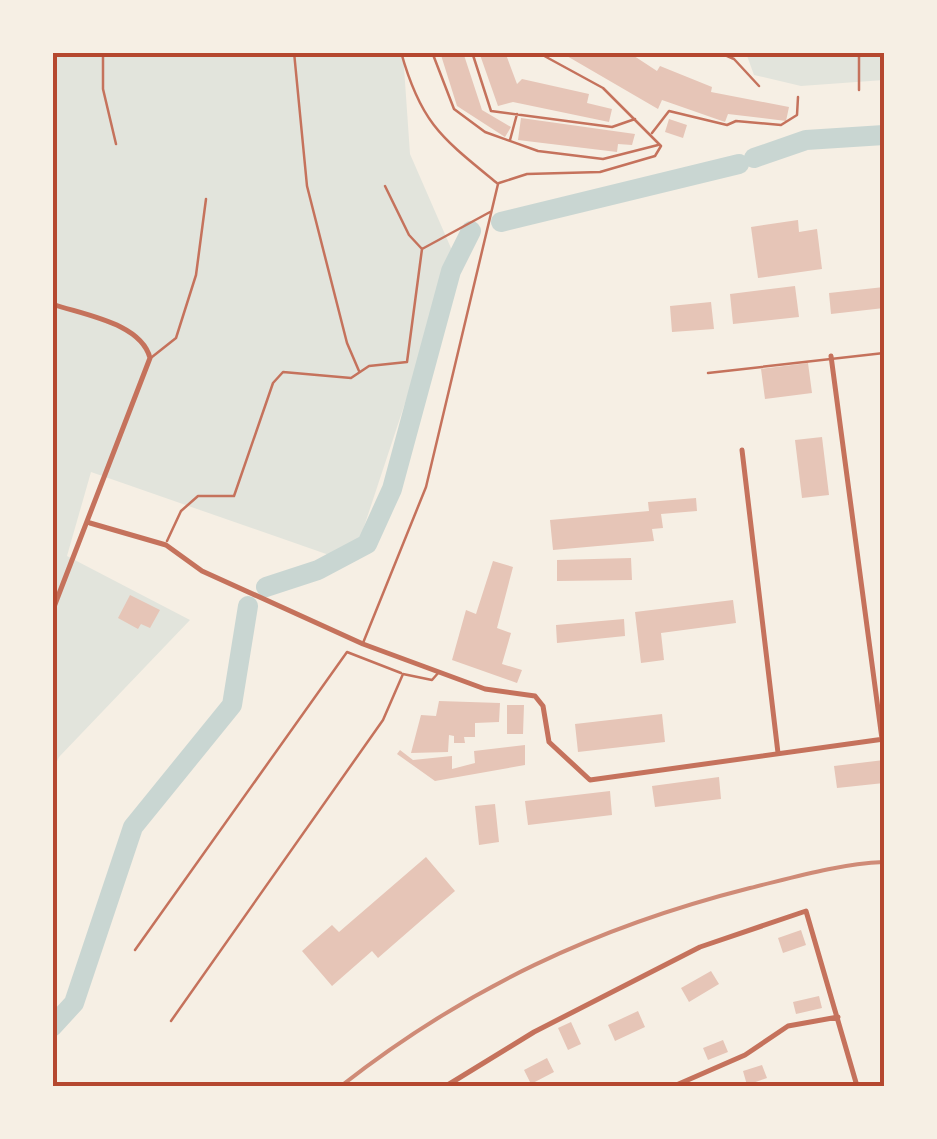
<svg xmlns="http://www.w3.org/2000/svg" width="937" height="1139" font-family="Lato,sans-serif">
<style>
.green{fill:#e2e4dc}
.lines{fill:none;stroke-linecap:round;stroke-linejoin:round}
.river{stroke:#c9d6d2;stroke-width:20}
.building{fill:#e6c5b7}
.service{stroke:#c5725c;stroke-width:2.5}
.minor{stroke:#c5725c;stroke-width:5}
.rail{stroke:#cf8b77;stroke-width:4}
.neatline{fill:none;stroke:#b5482f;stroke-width:4}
</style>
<rect width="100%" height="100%" fill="#f6efe4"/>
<path class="green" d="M53 53H403L410 154 454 255 352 563 91 472 67 556 190 620 59 757 53 770Z
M746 53H884V80L801 86 754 75Z"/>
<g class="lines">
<path class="river" d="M754 158 806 140 884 135
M501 222 739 164
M266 587 318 570 367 544 392 489 451 271 471 231
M52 1027 74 1003 133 827 232 705 248 606"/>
</g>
<path class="building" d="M440 52H463L482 110 511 127 505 137 457 106Z
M479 52H505L517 84 522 79 589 94 587 103 612 109 609 122 513 102 498 106Z
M560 52H628L657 71 660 66 712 87 711 92 789 107 786 121 728 114 725 122 662 100 658 109Z
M521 118 635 134 632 145 618 144 617 152 518 140Z
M669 119 687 125 683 138 665 132Z
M798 220 799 232 817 229 822 269 758 278 751 227Z
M795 286 799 317 733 324 730 294Z
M884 287V308L831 314 829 293Z
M711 302 714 329 672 332 670 306Z
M808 363 812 393 765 399 761 369Z
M822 437 829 495 802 498 795 440Z
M696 498 697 511 661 514 663 528 652 529 654 541 553 550 550 520 649 511 648 502Z
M631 558 632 580 557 581V560Z
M493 561 513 567 497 628 511 633 502 664 522 670 517 683 452 660 466 610 476 614Z
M130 595 160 610 150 628 141 624 138 629 118 618Z
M733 600 736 623 661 633 664 660 641 663 635 612Z
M624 619 625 636 557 643 556 625Z
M439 701 500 703 499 722 475 723V737H464L465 743H454V736L449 735 448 752 411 753 421 715 436 716Z
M507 705H524L523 734H507Z
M662 714 665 742 578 752 575 724Z
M525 745V765L435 781 397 754 400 750 413 760 452 756V769L475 763 474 751Z
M884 760V783L837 788 834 766Z
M719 777 721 799 655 807 652 786Z
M610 791 612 815 528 825 525 801Z
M495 804 499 842 479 845 475 806Z
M426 857 455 891 378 958 372 951 332 986 302 951 332 925 339 932Z
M801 930 806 945 783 953 778 938Z
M711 971 719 984 689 1002 681 988Z
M819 996 822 1008 796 1014 793 1002Z
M638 1011 645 1027 615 1041 608 1025Z
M571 1022 581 1044 568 1050 558 1028Z
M723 1040 728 1052 708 1060 703 1048Z
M547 1058 554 1072 531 1084 524 1070Z
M762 1065 767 1078 747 1085 743 1071Z"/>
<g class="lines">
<path class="service" d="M103 52V89L116 144
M294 52 307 186 347 343 359 371
M432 52 454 109 485 132 538 151 603 159 658 145
M472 52 491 111 612 127 635 119
M718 52 734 59 759 86
M859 90V52
M652 133 669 111 727 125 736 121 781 125 797 115 798 97
M510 140 517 114
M499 183 527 174 600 172 655 156 661 146 603 88 537 52
M385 186 409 235 422 249
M152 357 176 338 196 275 206 199
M708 373 884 353
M167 541 181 511 198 496H234L273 383 283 372 351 378 369 366 407 362 422 249 490 212
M363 643 426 487 498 184C442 138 421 124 401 52
M135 950 347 652 401 673
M171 1021 383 720 403 674 432 680 439 672"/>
<path class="minor" d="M52 304C84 315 141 323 150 358L52 612
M831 356 882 739
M742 450 778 753
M90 523 166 545 202 571 363 644 485 689 535 696 543 706 549 742 590 780 884 739
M446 1086 534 1032 700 947 806 911 857 1086
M674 1086 745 1055 788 1026 838 1017"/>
<path class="rail" d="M341 1086C466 988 596 927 750 888 795 877 838 864 884 862"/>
</g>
<rect width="937" height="1139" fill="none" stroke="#f6efe4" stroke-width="110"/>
<rect x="55" y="55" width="827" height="1029" class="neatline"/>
</svg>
